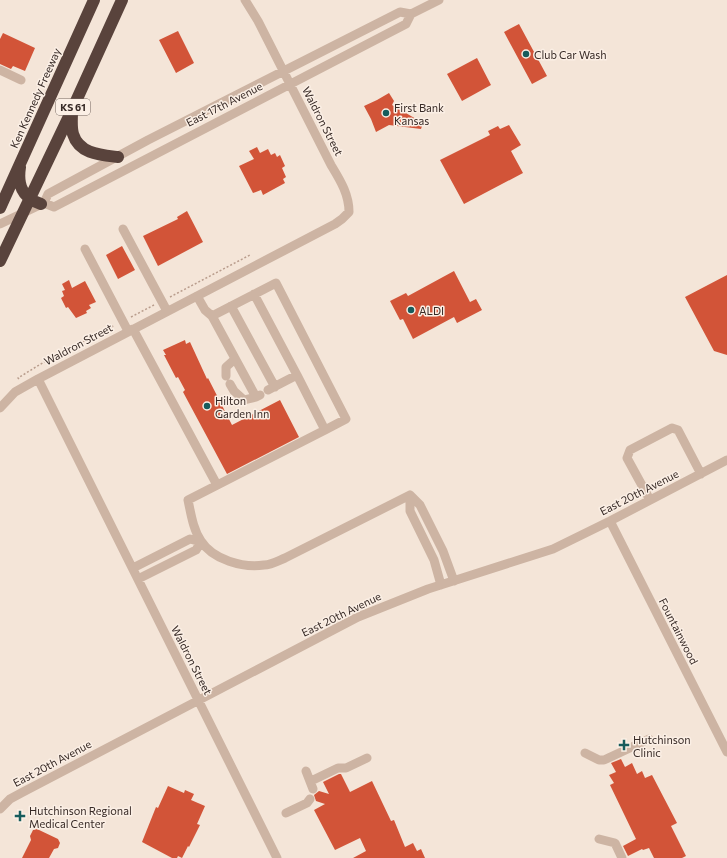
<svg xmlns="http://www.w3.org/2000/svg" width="727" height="858" font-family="Commissioner,sans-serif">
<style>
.building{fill:#d25438}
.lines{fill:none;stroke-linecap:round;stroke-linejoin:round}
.path{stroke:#b99d8d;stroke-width:1.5;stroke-dasharray:2 2;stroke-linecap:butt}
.minor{stroke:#cdb4a3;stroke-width:9}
.highway{stroke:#59433c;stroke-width:12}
.poi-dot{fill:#175c5c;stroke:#fbefe5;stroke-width:1.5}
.labels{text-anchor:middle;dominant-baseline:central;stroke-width:3;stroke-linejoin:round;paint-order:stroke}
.shield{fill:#fbefe5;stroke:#72655f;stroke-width:1}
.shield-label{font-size:10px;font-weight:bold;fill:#372a26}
.poi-label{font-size:11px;fill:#372a26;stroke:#fbefe5;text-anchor:start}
.street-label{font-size:11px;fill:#372a26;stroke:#fbefe5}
</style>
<rect width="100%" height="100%" fill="#f4e5d8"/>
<path class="building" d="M519 24 547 76 532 84 504 32Z
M178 31 194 63 176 73 159 40Z
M3 33 35 48 25 71 13 66 11 69 0 64V39Z
M477 58 491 85 462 101 447 74Z
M389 93 394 101 392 105 423 123 421 129 389 125 376 132 371 119 364 106 377 100Z
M509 125 521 145 511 151 523 173 464 204 440 160 490 135 488 131 498 126 500 129Z
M257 147 260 153 268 149 271 155 275 153 277 157 280 155 285 166 282 168 286 177 283 179 285 183 263 195 261 190 253 193 239 166 254 159 249 151Z
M187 211 203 242 158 266 143 236 178 219 177 217Z
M122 246 135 270 118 279 106 255Z
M454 271 470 302 476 299 482 310 457 323 454 317 413 339 403 319 400 320 390 301 406 293 408 296Z
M727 275V355L714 351 685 297Z
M69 280 72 288 85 281 96 302 89 305 91 308 86 311 87 313 76 318 68 307 66 308 61 298 64 296 62 291 65 290 62 284Z
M185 340 186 344 190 342 207 379 208 378 232 425 280 400 299 437 227 474 183 392 185 390 178 377 176 378 164 355H166L163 350Z
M621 759 625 767 632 763 637 774 642 771 645 778 652 775 677 823 671 826 686 856 682 858H654L649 848 643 850 642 849 628 856 623 846 636 839 610 785 614 783 609 775 616 772 611 763Z
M339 774H341L350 792 372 781 391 821 394 820 405 847 413 843 417 851 421 849 425 858H353L366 851 360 838 335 850 314 810 325 804 316 801 314 795 319 791 329 794 323 782Z
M168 786 184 793 185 790 194 794 191 800 205 806 197 824 200 825 189 847 188 846 182 858 178 856 177 858H172L142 842 156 807 158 808Z
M37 829 58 839 60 843 58 848 54 849 49 858H22L31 840 30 836 33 830Z"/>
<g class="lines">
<path class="path" d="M170 297 250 255
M131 317 154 305
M19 379 18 378 44 362 115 325"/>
<path class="minor" d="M245 0 258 21 331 165C340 180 349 194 349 212L342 219 335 224 38 379 277 858
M0 70 21 80
M44 203 54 207 406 24 411 14 439 0
M0 224 44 203 48 194 148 140 400 12 411 14
M123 229 167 311
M85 249 128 331
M254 294 297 375
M197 296 205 310 212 316 256 397 260 395
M231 306 275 387
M212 316 276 283 346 419 325 430
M133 329 217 485
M226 376V367L235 359
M230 384 234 391 244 400 256 397
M268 390 297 375 325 430 188 500C191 514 193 529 201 541 213 560 243 568 264 565 271 565 278 561 285 558L410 495
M0 408 15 392 38 379
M650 500 627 458 630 450 672 428 678 430 701 474
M610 521 727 752
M133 568 190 539 201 542 196 550 138 579
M441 585 434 560 410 511V495L420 505 443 551 454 581
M585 753 599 760H604L649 739
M306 771 313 789
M311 781 338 768H346L367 758
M0 809 10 799 23 792 358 617 428 589 553 549 610 521 727 460
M286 813 307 803 310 799
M599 839 615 843 622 858"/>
<path class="highway" d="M72 112C72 119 71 127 73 134 79 154 101 155 118 157
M20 167C17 186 23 198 41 204
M0 208 94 0
M0 261 72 110 122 0"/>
</g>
<g class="poi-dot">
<circle cx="526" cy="54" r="4"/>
<circle cx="386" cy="113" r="4"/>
<circle cx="411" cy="310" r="4"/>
<circle cx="207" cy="406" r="4"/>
<path d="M622 739h4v4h4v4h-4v4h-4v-4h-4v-4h4z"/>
<path d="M18 810h4v4h4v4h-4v4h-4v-4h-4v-4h4z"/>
</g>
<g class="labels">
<rect class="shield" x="56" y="99" width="34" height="16" rx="3"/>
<g class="shield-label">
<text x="73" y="107">KS 61</text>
</g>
<g class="poi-label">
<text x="534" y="54">Club Car Wash</text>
<text x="394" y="107">First Bank<tspan x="394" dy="13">Kansas</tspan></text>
<text x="419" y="310">ALDI</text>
<text x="215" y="400">Hilton<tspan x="215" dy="13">Garden Inn</tspan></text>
<text x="633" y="739">Hutchinson<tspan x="633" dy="13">Clinic</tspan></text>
<text x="29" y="810">Hutchinson Regional<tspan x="29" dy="13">Medical Center</tspan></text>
</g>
<g class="street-label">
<text transform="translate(35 98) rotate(-66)">Ken Kennedy Freeway</text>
<text transform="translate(224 104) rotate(-27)">East 17th Avenue</text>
<text transform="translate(323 121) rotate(63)">Waldron Street</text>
<text transform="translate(78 344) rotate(-28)">Waldron Street</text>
<text transform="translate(639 492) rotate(-27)">East 20th Avenue</text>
<text transform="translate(341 614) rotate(-26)">East 20th Avenue</text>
<text transform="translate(679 631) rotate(63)">Fountainwood</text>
<text transform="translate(192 660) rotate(63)">Waldron Street</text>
<text transform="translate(52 763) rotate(-28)">East 20th Avenue</text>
</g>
</g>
</svg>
